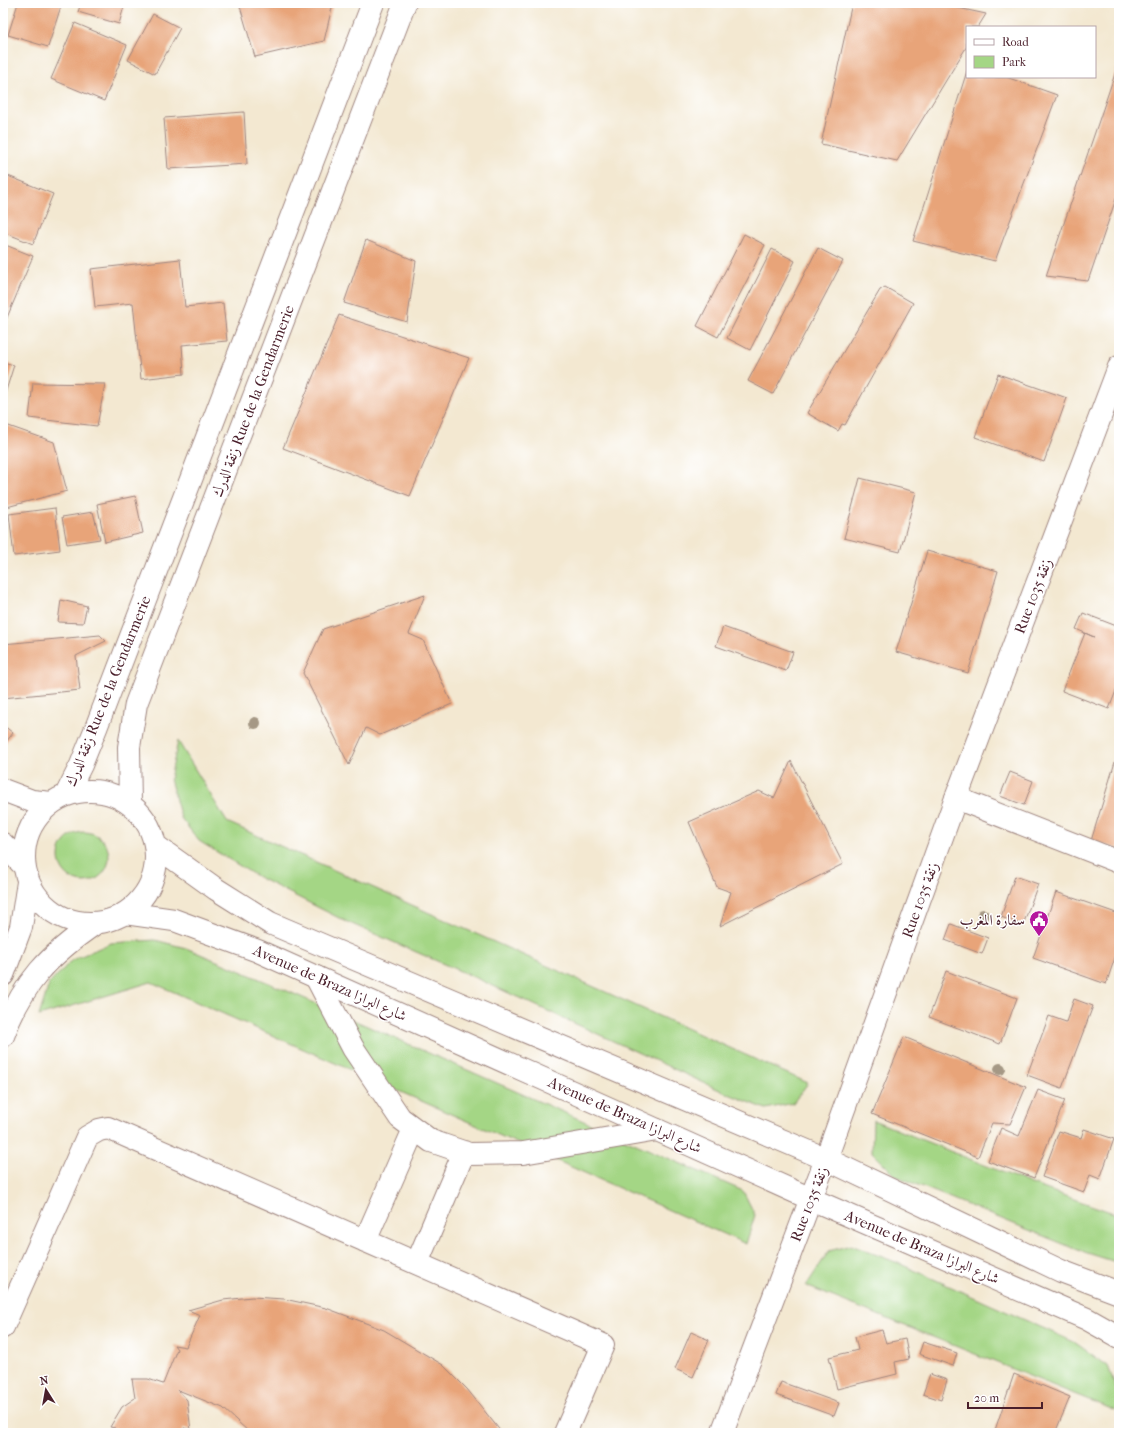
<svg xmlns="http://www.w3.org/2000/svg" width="1122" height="1436" font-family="'IM FELL French Canon',Amiri,serif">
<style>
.green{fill:#a4d685;stroke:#777a58}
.building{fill:#e8a479}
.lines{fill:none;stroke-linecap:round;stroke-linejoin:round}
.minor-casing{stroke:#9e847e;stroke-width:24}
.major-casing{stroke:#9e847e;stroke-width:24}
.minor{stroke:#fff;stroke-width:22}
.major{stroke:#fff;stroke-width:22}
.tree{fill:#a59885}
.labels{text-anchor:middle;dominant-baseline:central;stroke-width:3;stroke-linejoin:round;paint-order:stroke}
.street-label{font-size:15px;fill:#4a1f2b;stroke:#fff}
.poi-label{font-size:15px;fill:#4a1f2b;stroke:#fff;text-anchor:end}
</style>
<rect width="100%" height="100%" fill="#fff"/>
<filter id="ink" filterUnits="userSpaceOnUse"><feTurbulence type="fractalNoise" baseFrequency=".025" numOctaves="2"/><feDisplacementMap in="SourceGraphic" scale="8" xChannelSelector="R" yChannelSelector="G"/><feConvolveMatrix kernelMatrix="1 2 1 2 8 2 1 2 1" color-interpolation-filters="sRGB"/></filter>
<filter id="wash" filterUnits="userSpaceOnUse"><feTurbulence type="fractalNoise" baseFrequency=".012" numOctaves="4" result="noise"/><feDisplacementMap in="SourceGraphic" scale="16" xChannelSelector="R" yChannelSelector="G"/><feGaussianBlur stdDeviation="0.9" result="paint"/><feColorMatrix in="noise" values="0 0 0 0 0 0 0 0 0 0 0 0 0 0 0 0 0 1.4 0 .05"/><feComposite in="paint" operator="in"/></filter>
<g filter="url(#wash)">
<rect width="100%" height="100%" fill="#f3e8d1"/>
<path class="green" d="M178 741 227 822 808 1083 793 1103 766 1109 726 1093 476 978 345 921 258 877 199 841 181 818 170 779Z
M59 857a25 25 0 1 1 50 0a25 25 0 1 1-50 0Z
M155 940 186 948 276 986 743 1191 755 1215 746 1244 151 982 39 1016 49 984 72 960 111 943Z
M873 1120 1034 1185 1119 1215V1263L1078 1250 896 1176 872 1152Z
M851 1245 898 1263 1074 1342 1108 1366 1119 1397V1412L806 1286 829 1251Z"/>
<g id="blocks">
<path class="building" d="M18 3H62L48 47 8 35Z
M81 3H125L119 24 78 12Z
M239 3H333L324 41 255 57Z
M852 3H935L986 14 978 27H967V46L897 161 821 144Z
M153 14 180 28 155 74 128 60Z
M75 23 127 45 104 101 51 79Z
M1119 62V190L1088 281 1046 276Z
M967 71V77H1006L1057 95 995 261 913 241Z
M244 112 247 164 168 169 164 118Z
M3 174 53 194 33 244 3 232Z
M744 234 765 245 718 337 697 326Z
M366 240 416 261 407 322 344 303Z
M3 244 33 256 3 327Z
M818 248 843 261 773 394 748 381Z
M772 249 795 261 750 350 727 338Z
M180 259 185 307 223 303 227 341 182 345 184 374 141 379 133 303 95 307 91 269Z
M885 287 913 303 845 425 842 424 838 431 807 413 880 290Z
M339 315 469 358 410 496 283 448Z
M3 362 14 365 4 397 3 396Z
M998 374 1067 398 1044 462 975 437Z
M33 383 105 384 97 426 29 418Z
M3 424 54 442 67 491 3 508Z
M860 478 916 492 900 552 844 538Z
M135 496 143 533 105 542 97 504Z
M55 508 60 550 14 556 9 514Z
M93 512 100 539 67 544 62 517Z
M927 551 998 571 968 673 896 652Z
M425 595 409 634 423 640 452 704 380 735 366 728 349 765 303 673 323 629Z
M61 600 87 606 83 623 58 622Z
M1083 613 1119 627V683L1109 709 1062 691 1085 633 1094 637 1076 629Z
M723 627 793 652 786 671 716 646Z
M100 635 106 641 76 656 80 690 3 698V644Z
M3 725 13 733 3 746Z
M1119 749V849L1091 841Z
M791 761 843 864 720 926 731 892 717 887 689 822 759 791 774 798Z
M1010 772 1033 781 1024 805 1000 796Z
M1015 876 1038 884 1023 925 1001 917Z
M1056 892 1119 914V946L1106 984 1033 958Z
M951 924 988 938 982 954 945 940Z
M946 971 1017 998 1000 1044 929 1017Z
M1074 999 1093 1006 1062 1088 1027 1075 1049 1016 1066 1022Z
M904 1037 1026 1087 1010 1124 992 1123 978 1157 872 1114Z
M1038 1090 1065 1100 1034 1178 988 1161 1001 1128 1019 1136Z
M1084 1129 1114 1139 1100 1179 1090 1175 1084 1192 1042 1177 1059 1131 1081 1138Z
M252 1297 284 1299 326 1308 384 1330 443 1365 467 1389 502 1433H250L223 1408 178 1390 187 1400 191 1430 184 1428 182 1433H114L115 1428 110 1427 122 1407 135 1398 132 1379H148L163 1384 177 1349 174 1345 186 1347 200 1315 188 1310 223 1300Z
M882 1330 886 1343 905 1339 909 1359 895 1362 897 1374 837 1389 829 1357 858 1350 855 1337Z
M691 1332 709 1340 693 1377 675 1369Z
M923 1342 957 1353 953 1366 919 1354Z
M930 1374 947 1380 941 1400 923 1394Z
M1014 1374 1070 1397 1055 1433H994Z
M781 1382 839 1403 834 1416 776 1395Z"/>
</g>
</g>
<g filter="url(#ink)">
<use href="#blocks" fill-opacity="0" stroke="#9e847e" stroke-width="1"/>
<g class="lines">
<defs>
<path id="minor" d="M956 798 1119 862
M316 977 353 1048 400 1118 431 1141 469 1154 523 1153 657 1130
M365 1241 414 1129
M417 1263 464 1152
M3 1327 87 1137 99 1130 108 1128 603 1345 565 1433"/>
<path id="major" d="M3 790 32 801 52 803
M24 857a66 66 0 1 1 132 0a66 66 0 1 1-132 0Z
M66 795 81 765 96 728 373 3
M130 804 129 747 136 704 405 3
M3 844 24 866
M156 846 216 889 270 923 826 1159 1061 1271 1119 1293
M125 913 174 920 258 951 811 1199 1087 1319 1119 1337
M3 975 21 927 28 882
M3 1036C22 983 50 954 96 923
M722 1433 826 1159 956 798 1119 367"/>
</defs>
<use href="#minor" class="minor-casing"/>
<use href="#major" class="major-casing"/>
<use href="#minor" class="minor"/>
<use href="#major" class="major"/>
</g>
<g class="tree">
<circle cx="255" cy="723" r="6"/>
<circle cx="983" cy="915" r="6"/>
<circle cx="1000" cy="1069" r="6"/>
</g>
</g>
<defs>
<symbol id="civic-pin" viewBox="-11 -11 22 30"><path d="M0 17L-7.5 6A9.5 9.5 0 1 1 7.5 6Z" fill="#b5179e" stroke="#fff"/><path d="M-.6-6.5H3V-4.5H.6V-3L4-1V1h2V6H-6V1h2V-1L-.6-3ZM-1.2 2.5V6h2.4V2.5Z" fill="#fff"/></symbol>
</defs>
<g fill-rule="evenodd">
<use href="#civic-pin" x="1028" y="909" width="22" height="30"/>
</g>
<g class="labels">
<g class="street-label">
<text transform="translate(253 401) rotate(-69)">زنقة الدرك Rue de la Gendarmerie</text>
<text transform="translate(1033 596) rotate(-69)">Rue 1035 زنقة</text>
<text transform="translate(108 691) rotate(-68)">زنقة الدرك Rue de la Gendarmerie</text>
<text transform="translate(920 900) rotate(-70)">Rue 1035 زنقة</text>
<text transform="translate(330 983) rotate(24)">Avenue de Braza شارع البرازا</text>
<text transform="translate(625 1115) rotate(24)">Avenue de Braza شارع البرازا</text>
<text transform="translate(809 1204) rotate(-69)">Rue 1035 زنقة</text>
<text transform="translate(922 1247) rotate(23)">Avenue de Braza شارع البرازا</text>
</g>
<g class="poi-label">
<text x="1025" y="920">سفارة المغرب</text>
</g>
</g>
<rect width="1122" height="1436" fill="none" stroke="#fff" stroke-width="16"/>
<rect x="966" y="26" width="130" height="52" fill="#ffffff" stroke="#b7a5aa"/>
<rect x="974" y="39" width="20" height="6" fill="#ffffff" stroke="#b7a5aa"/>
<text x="1002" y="46" font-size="12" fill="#4a1f2b">Road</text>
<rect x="974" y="56" width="20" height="12" fill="#a4d685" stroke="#b7a5aa"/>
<text x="1002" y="66" font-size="12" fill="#4a1f2b">Park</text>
<g transform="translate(46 1390) rotate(349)" stroke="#ffffff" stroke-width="3" paint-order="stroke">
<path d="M0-3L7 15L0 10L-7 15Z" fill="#4a1f2b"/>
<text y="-6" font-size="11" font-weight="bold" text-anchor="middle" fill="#4a1f2b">N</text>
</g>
<path d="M968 1402v6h74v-6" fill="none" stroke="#4a1f2b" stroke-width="2"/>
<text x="974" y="1402" font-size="12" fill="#4a1f2b" stroke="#ffffff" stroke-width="3" paint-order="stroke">20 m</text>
</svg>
